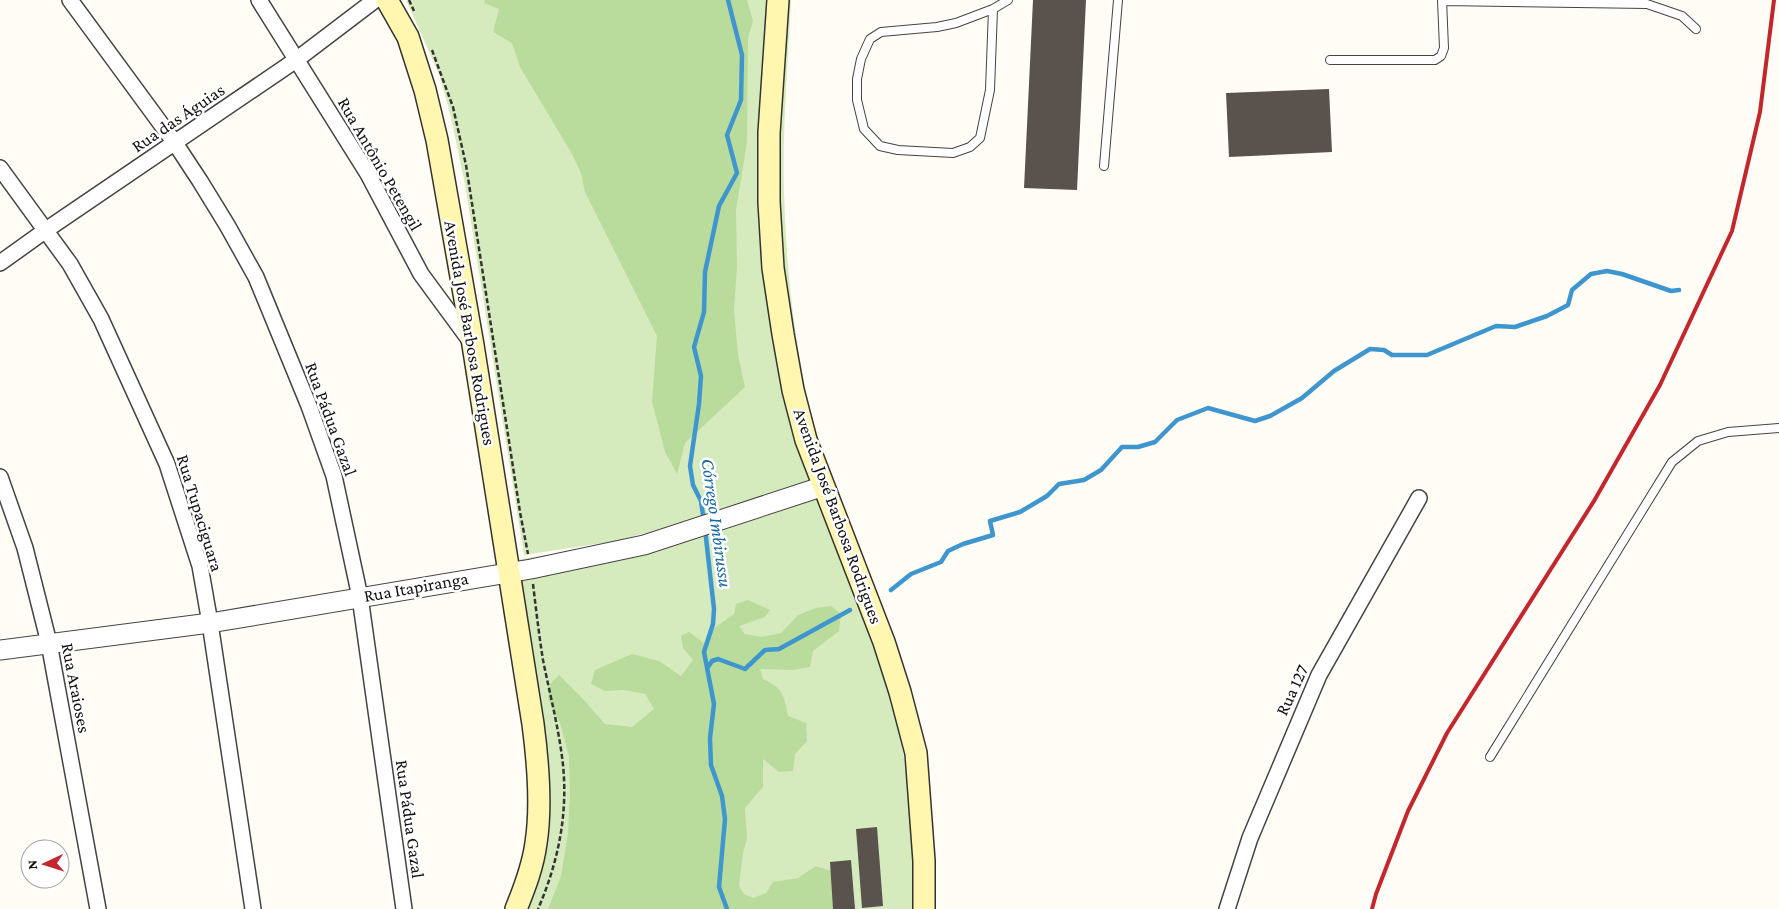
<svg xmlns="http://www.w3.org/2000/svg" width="1779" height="909" font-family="'Crimson Pro',serif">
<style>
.green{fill:#d5ebbd}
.forest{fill:#b9dc9c}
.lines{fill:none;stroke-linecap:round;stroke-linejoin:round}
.stream{stroke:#3f96cf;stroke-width:4.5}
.building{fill:#5a524d}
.service-casing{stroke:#444;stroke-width:10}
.minor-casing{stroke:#444;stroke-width:18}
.tertiary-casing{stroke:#444;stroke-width:21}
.secondary-casing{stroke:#333;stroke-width:24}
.path{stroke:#333;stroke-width:2.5;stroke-dasharray:5 2.5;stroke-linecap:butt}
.service{stroke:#fff;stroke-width:8}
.minor{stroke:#fff;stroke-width:15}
.tertiary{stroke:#fff;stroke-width:19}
.secondary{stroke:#fff6b0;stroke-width:21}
.rail{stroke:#c4262e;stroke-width:4}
.labels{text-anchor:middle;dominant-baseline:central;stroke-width:5;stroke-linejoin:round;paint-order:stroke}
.street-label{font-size:18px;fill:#111;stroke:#fff}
.water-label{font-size:19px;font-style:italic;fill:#1768a6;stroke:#fff}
</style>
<rect width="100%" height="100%" fill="#fffdf5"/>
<path class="green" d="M406 0H791C788 64 782 129 784 194 786 258 792 323 805 386 811 416 820 445 829 474L656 530 616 541 524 555 465 184 450 113 439 74Z
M815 480C842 552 874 623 892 698 909 767 915 838 915 909H515L535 846 510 561 601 546 641 536Z"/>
<path class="forest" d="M485 0H747L753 21 748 38 747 142 736 210 737 267 734 310 738 355 745 387 685 443 677 474 665 452 652 401 657 336 585 192 581 173 572 154 520 67 512 43 493 32 499 9 484 3Z
M748 600 770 610 765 617 739 626 745 634 762 637 781 633 798 615 816 608 831 606 841 614 839 631 813 651 810 667 793 670 760 669 763 679C783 688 784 695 788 716L806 723 807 741 795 754 793 771 779 772 763 759V787L745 808 747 839 743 853 739 886 744 894 753 898 766 893 773 882 798 878 816 866 831 871 843 909H548L561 876 568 833 570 795 569 756 560 723 548 699 550 684 559 675 583 699 605 724 632 727 654 709 645 694 624 690 605 691 591 684 595 670 632 654 659 661 681 676 693 660 683 648 681 636 689 632 704 643 710 631 734 614 736 604Z"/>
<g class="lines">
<path class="stream" d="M704 522 701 501 693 485 690 466 699 404 701 376 694 347 704 312 705 272 719 206 737 173 727 135 741 100 742 55 728 0
M705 529 714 609 713 624 704 652 714 704 710 738 711 765 722 796 725 819 719 887 727 909
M891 590 911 574 941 562 948 551 963 544 993 535 990 521 1020 512 1047 496 1059 484 1084 480 1101 470 1122 447H1138L1155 442 1177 420 1208 408 1255 421 1270 416 1302 398 1334 371 1370 349 1384 350 1392 355H1427L1496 326 1515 327 1547 316 1568 305 1572 290 1591 274 1607 271 1622 274 1671 291 1679 290
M708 667 712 661 718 659 745 669 765 650 779 649 850 610"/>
</g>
<path class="building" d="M1033 0H1086L1077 190 1024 188Z
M1329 89 1332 152 1229 157 1226 93Z
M877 827 883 906 862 908 856 829Z
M851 860 855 909H833L830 862Z"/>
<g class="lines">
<defs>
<path id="service" d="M1442 1 1647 4 1682 16 1696 29
M993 9 956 23 937 27 881 32 870 39 861 59 857 79V100L864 129 880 146 898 150 953 153 970 147 980 138 990 90 993 9 1008 0
M1330 60H1435L1441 56 1444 48 1442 0
M1104 166 1118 0
M1490 757 1672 462 1698 441 1728 432 1779 428"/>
<path id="minor" d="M70 0 175 143 200 181 227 225 256 277 309 406 334 476 360 597 404 909
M259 0 368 174 421 274 471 342
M0 168 70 264 101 319 167 464 200 566 210 623 253 909
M0 263 46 230 296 60 375 0
M0 477 25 548 49 643 98 909
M1227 909 1250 838 1319 675 1419 498"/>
<path id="tertiary" d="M0 650 210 623 531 569 644 545 824 486"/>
<path id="secondary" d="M387 0 408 37 425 90 437 140 473 345 533 724C538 762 542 805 536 843 533 866 525 887 516 909
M778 0 769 133V202L773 268 783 334 793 390 806 440 884 642 900 692 916 753 924 861V909"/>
</defs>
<use href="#service" class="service-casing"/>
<use href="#minor" class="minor-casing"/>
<use href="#tertiary" class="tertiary-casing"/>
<use href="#secondary" class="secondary-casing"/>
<path class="path" d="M409 0 414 11
M432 50 453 107 466 165 520 512 528 554
M533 584C536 609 539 635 543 660 550 695 559 729 563 765 568 815 558 863 538 909"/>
<use href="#service" class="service"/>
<use href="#minor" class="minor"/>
<use href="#tertiary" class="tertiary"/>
<use href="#secondary" class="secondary"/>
<path class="rail" d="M1372 909 1376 894 1408 811 1447 733 1594 501 1660 385 1732 231 1760 112 1774 0"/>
</g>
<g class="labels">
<g class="street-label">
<text transform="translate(178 118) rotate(-34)">Rua das Águias</text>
<text transform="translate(380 164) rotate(60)">Rua Antônio Petengil</text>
<text transform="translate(470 333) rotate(80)">Avenida José Barbosa Rodrigues</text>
<text transform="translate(331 419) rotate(70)">Rua Pádua Gazal</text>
<text transform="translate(200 513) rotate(73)">Rua Tupaciguara</text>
<text transform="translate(838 516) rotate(70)">Avenida José Barbosa Rodrigues</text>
<text transform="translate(416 587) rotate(-10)">Rua Itapiranga</text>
<text transform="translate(76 688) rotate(79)">Rua Araioses</text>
<text transform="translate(1292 690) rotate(-65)">Rua 127</text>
<text transform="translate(410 819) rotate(82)">Rua Pádua Gazal</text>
</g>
<g class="water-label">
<text transform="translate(717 523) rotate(82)">Córrego Imbirussu</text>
</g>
</g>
<g transform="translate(45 864) rotate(266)"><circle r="24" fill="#ffffff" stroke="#a0a0a0"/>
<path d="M0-4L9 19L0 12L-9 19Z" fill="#c4262e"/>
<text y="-8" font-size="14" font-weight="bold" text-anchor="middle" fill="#111111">N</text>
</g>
</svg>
